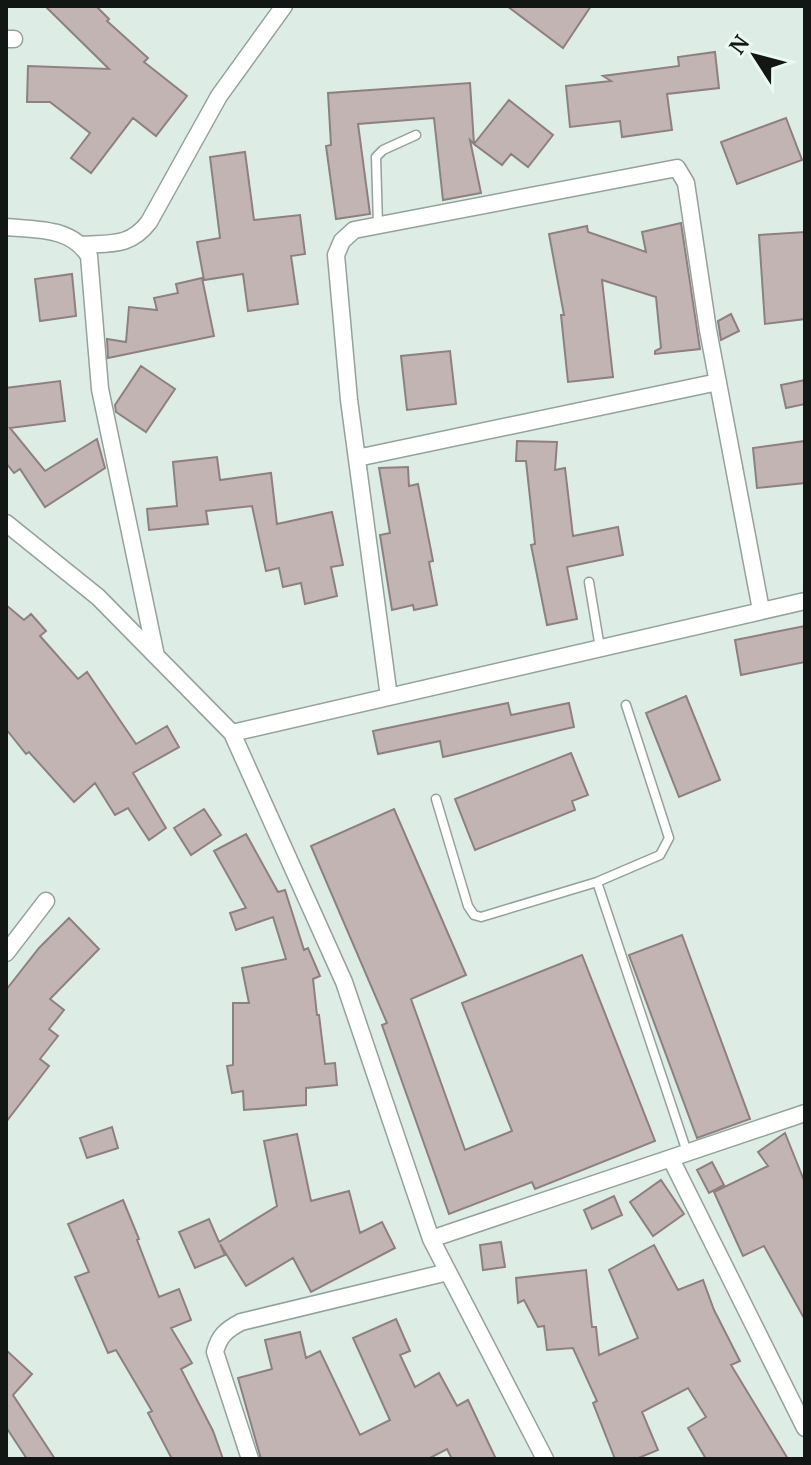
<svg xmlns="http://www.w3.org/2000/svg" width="811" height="1465" font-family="'PT Serif',serif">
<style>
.building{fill:#c3b4b4;stroke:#8e8080;stroke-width:2}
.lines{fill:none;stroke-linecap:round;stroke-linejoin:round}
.service-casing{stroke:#94a19c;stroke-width:11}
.minor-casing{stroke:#94a19c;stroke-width:19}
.service{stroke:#fff;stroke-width:8}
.minor{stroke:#fff;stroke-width:16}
</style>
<rect width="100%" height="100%" fill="#deece6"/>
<path class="building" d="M45 6H96L109 19 107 21 148 58 144 62 187 96 156 136 133 118 91 173 71 158 90 133 50 102H27L28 66 109 69Z
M507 6H591L563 48Z
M715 52 719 88 667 94 672 130 622 137 620 121 570 127 566 86 611 81 603 76 679 66 678 57Z
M470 83 474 144 470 140 481 193 443 200 434 118 358 124 370 214 336 219 326 146 331 145 328 93Z
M509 100 553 135 528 167 511 154 502 165 474 144Z
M786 118 802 160 737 184 721 142Z
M245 152 254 220 300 215 305 254 291 256 298 304 248 311 243 274 204 280 197 242 220 238 210 157Z
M681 223 700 349 655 354V351L661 348 656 297 602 280 613 377 568 382 561 315H564L549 234 587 226 588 232 646 252 642 232Z
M805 232V319L765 324 759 235Z
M72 274 76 316 40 321 35 279Z
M202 278 214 336 108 358 107 339 126 342 129 307 157 310 154 298 178 293 176 284Z
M731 314 739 331 721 340 718 321Z
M450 351 456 404 407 410 401 356Z
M141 366 175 389 146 432 116 412 115 405Z
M805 380V404L786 408 781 385Z
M60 381 65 421 10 428 45 471 97 439 105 468 45 507 20 469 14 473 6 463V388Z
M517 441 557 442 555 470 565 468 573 536 618 527 623 555 567 567 577 619 547 625 531 545 535 544 526 461H516Z
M805 441V483L757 488 753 448Z
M217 457 220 480 271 473 277 524 332 512 343 565 331 567 337 596 305 604 301 583 283 587 279 568 266 571 252 506 206 511 208 524 149 530 147 509 177 506 173 462Z
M408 467 409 486 418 484 433 561 429 562 437 605 414 610 413 605 392 610 380 535 390 533 379 468Z
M6 605 24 620 31 614 46 631 40 636 78 679 87 672 136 744 167 726 179 747 133 773 166 828 149 840 128 808 115 815 95 783 74 802 29 752 26 754 6 729Z
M805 626V662L741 675 735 640Z
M686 696 720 780 679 797 646 713Z
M508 703 511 715 569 703 574 727 443 757 440 741 378 754 373 731Z
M571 753 588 795 572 801 575 810 475 850 455 799Z
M204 809 221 835 191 855 174 828Z
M394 809 466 975 411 999 465 1150 512 1131 462 1003 582 955 655 1141 535 1189 532 1182 449 1214 382 1025 387 1023 311 846Z
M246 834 278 892 285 890 304 950 308 948 320 976 313 979 317 1015H319L325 1064 335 1063 337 1085 306 1088V1105L244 1110 243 1091 232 1093 227 1066 233 1065V1003H249L242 968 286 959 273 917 236 930 230 913 246 908 214 851Z
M69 918 99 949 50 999 64 1010 49 1029 58 1036 40 1059 49 1066 6 1122V990L39 948Z
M682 935 750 1119 697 1138 629 955Z
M112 1127 118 1148 87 1158 80 1138Z
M785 1133 805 1183V1320L764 1246 743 1256 714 1192 768 1166 758 1152Z
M297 1134 311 1201 349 1191 360 1233 382 1222 395 1248 311 1292 293 1258 246 1286 220 1244 225 1255 195 1268 179 1232 209 1219 219 1242 277 1206 264 1141Z
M712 1162 724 1185 709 1193 697 1170Z
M661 1180 684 1214 653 1236 630 1202Z
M614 1196 622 1215 592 1229 584 1210Z
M123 1200 139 1239 137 1240 159 1297 179 1289 191 1320 171 1328 192 1363 181 1369 213 1431 223 1459H172L148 1413 152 1411 116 1350 108 1353 75 1277 89 1272 68 1224Z
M501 1242 505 1267 483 1270 480 1245Z
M654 1245 678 1290 703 1280 714 1310 740 1361 731 1365 788 1459H706L688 1428 706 1417 688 1388 642 1412 658 1450 636 1459H615L593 1403 597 1401 573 1348 547 1350 544 1326 538 1327 524 1300 518 1303 516 1278 586 1270 592 1327H596L599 1355 638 1338 609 1270Z
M396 1319 410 1351 400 1355 415 1387 439 1373 457 1406 468 1400 496 1459H452L447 1449 428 1459H261L238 1378 272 1369 265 1340 300 1332 306 1358 320 1351 360 1435 390 1420 353 1338Z
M6 1350 32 1374 13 1395 55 1459H27L6 1427Z"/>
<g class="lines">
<defs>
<path id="service" d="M378 225 376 157 383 150 416 135
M589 582 600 648
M436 799 468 906 474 915 481 917 597 882 660 855 669 838 626 705
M597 882 687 1152"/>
<path id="minor" d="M6 39H14
M6 227C37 230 71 227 89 256L100 389 156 656
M82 245C111 243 130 247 149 222L219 96 284 6
M357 458 718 382
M6 523 98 597 232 733 805 601
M389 697 349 400 336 255 342 241 354 230 677 168 686 183 708 330 761 610
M232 733 344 982 431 1239 545 1459
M6 953 46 901
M671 1159 805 1428
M431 1239 805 1113
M250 1459 215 1352C219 1336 226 1330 241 1322L448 1272"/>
</defs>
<use href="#service" class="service-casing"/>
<use href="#minor" class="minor-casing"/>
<use href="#service" class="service"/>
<use href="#minor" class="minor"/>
</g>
<rect width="811" height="1465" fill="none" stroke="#121715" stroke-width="16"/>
<g transform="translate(755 56) rotate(306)" stroke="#ebf9f3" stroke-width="6" paint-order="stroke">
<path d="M0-6L14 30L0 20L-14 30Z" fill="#121715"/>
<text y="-12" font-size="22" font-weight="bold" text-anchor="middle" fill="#121715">N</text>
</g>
</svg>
